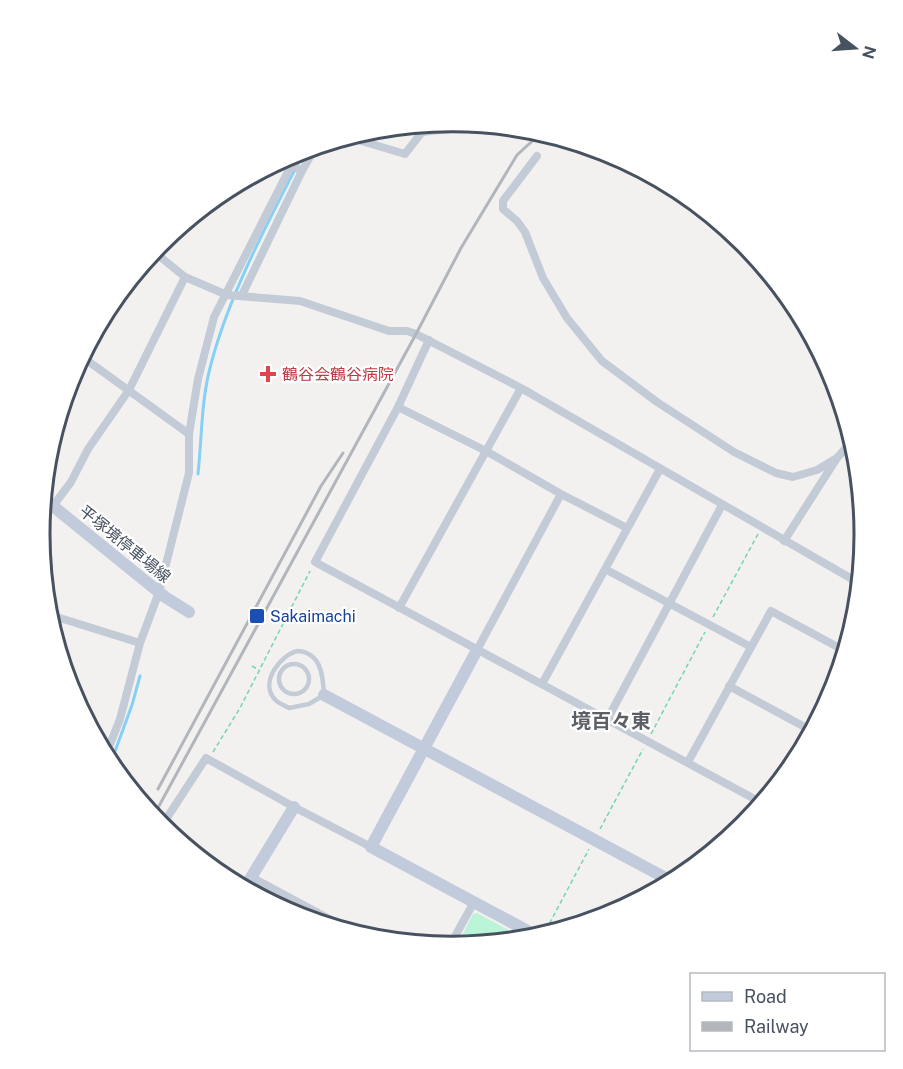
<svg xmlns="http://www.w3.org/2000/svg" width="903" height="1069" font-family="'Public Sans','Noto Sans JP',sans-serif">
<style>
.green{fill:#bcf4d8}
.lines{fill:none;stroke-linecap:round;stroke-linejoin:round}
.stream{stroke:#85d0f4;stroke-width:3}
.path{stroke:#71d5af;stroke-width:1.5;stroke-dasharray:4.5 3;stroke-linecap:butt}
.lane{stroke:#c3cbd6;stroke-width:4.5}
.street{stroke:#c3cbd6;stroke-width:8}
.secondary{stroke:#c2cbdb;stroke-width:12}
.rail{stroke:#b2b5bb;stroke-width:3}
.health-dot{fill:#e0444e;stroke:#fff;stroke-width:2}
.transit-dot{fill:#1a4fb4;stroke:#fff;stroke-width:2}
.labels{text-anchor:middle;dominant-baseline:central;stroke-width:4.5;stroke-linejoin:round;paint-order:stroke}
.health-label{font-size:16px;fill:#be3a42;stroke:#fff;text-anchor:start}
.street-label{font-size:16px;fill:#475160;stroke:#fff}
.transit-label{font-size:16px;fill:#164399;stroke:#fff;text-anchor:start}
.quarter-label{font-size:20px;font-weight:bold;fill:#5c6066;stroke:#fff}
.rim{fill:none;stroke:#475160;stroke-width:3}
</style>
<rect width="100%" height="100%" fill="#f3f1f0"/>
<path class="green" d="M477 913 527 940 456 947 473 914Z"/>
<g class="lines">
<path class="stream" d="M198 474C202 437 201 400 211 364 230 292 271 216 305 150
M110 765 132 705 140 676"/>
<path class="path" d="M713 617 758 534
M252 666 259 670
M651 734 705 632
M213 752 240 708 310 571
M600 829 643 749
M546 930 589 849"/>
<path class="lane" d="M298 651C321 653 323 675 324 695L309 704 289 708C284 705 276 703 273 697 261 681 281 654 298 651Z
M279 679a15 15 0 1 1 30 0a15 15 0 1 1-30 0Z"/>
<path class="street" d="M348 137 405 154 422 132 467 127H499
M537 156 503 201V209L517 221 525 232 543 278 567 318 602 361 657 402 734 452 776 473 793 477 817 470 837 458
M281 160 302 171
M153 251 185 277 227 295 300 301 389 331H407L416 334 521 388 859 583
M242 295 302 171 316 146
M429 340 398 407 315 562 762 803
M81 356 189 434
M398 407 486 451 561 494 627 528
M53 506 71 482 88 449 129 390 185 277
M784 541 837 458 852 441
M605 569 751 647
M399 608 521 388
M47 614 140 643
M477 650 561 494
M542 684 660 469
M729 686 812 731
M607 720 722 505
M105 757 120 719 140 643 159 592 189 473V434L198 379 214 317 298 152
M688 762 771 611 845 651
M161 827 206 758 294 807 371 847
M251 877 361 936
M312 921 317 912
M449 947 474 902"/>
<path class="secondary" d="M43 498 165 597 189 612
M477 650 371 847 539 937
M324 695 673 882
M244 889 294 807"/>
<path class="rail" d="M158 789 321 486 343 453
M153 817 416 334 461 248 517 155 541 133"/>
</g>
<path class="health-dot" d="M265 365h6v6h6v6h-6v6h-6v-6h-6v-6h6z"/>
<rect class="transit-dot" x="249" y="608" width="16" height="16" rx="3"/>
<g class="labels">
<g class="health-label">
<text x="282" y="374">鶴谷会鶴谷病院</text>
</g>
<g class="street-label">
<text transform="translate(125 544) rotate(39)">平塚境停車場線</text>
</g>
<g class="transit-label">
<text x="270" y="616">Sakaimachi</text>
</g>
<g class="quarter-label">
<text x="611" y="721">境百々東</text>
</g>
</g>
<path d="M0 0H903V1069H0ZM50 534a402 402 0 1 1 804 0a402 402 0 1 1-804 0Z" fill="#fff" fill-rule="evenodd"/>
<path class="rim" d="M50 534a402 402 0 1 1 804 0a402 402 0 1 1-804 0Z"/>
<rect x="690" y="973" width="195" height="78" fill="#ffffff" stroke="#b5b9bf" stroke-width="1.5"/>
<rect x="702" y="992" width="30" height="9" fill="#c2cbdb" stroke="#b5b9bf" stroke-width="1.5"/>
<text x="744" y="1003" font-size="18" fill="#475160">Road</text>
<rect x="702" y="1022" width="30" height="9" fill="#b2b5bb" stroke="#b5b9bf" stroke-width="1.5"/>
<text x="744" y="1033" font-size="18" fill="#475160">Railway</text>
<g transform="translate(855 48) rotate(107)" stroke="#ffffff" stroke-width="4.5" paint-order="stroke">
<path d="M0-4.5L10 22L0 15L-10 22Z" fill="#475160"/>
<text y="-9" font-size="16" font-weight="bold" text-anchor="middle" fill="#475160">N</text>
</g>
</svg>
